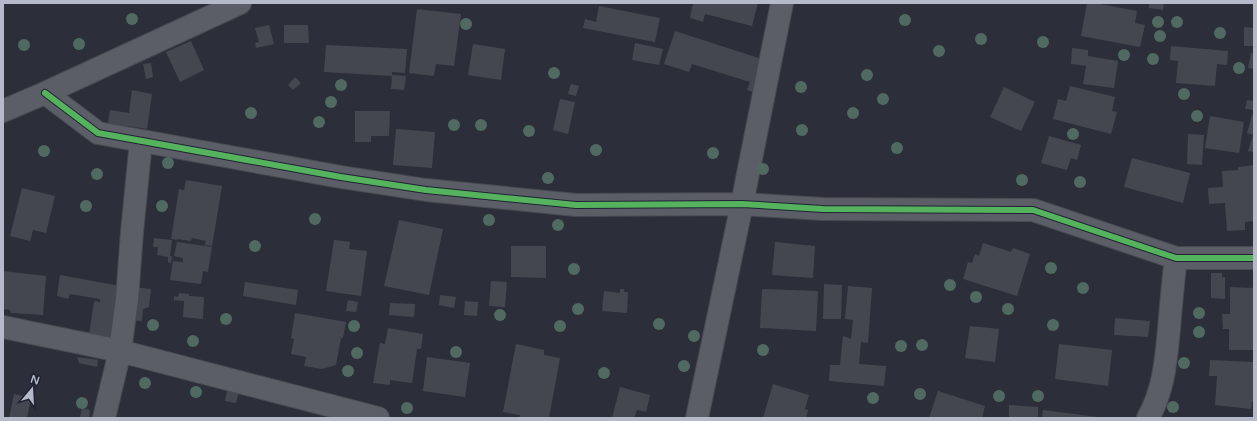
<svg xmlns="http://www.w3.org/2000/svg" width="1257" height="421" font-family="'Varela Round',sans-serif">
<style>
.building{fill:#454750}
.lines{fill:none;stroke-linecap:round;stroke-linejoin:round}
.minor-casing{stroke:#484a52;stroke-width:24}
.minor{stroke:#5c5e67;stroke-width:22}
.cycleway-casing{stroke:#1f2334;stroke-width:8}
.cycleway{stroke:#56b35d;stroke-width:6}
.tree{fill:#506961}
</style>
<rect width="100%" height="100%" fill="#2c2e39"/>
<path class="building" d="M693 3H758L752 26 705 14 703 22 690 18Z
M1087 3H1095L1137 11 1135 23 1145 25 1140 47 1081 36Z
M1149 3H1164L1163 10 1149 8Z
M599 6 660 18 655 42 583 28 585 19 596 22Z
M417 9 461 14 454 66 436 64 434 76 409 73Z
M269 25 274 44 256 48 255 43 259 42 255 28Z
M284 25H308L309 43H284Z
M1244 27 1254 28V46H1244Z
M675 31 768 61 758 94 747 90 750 82 692 64 689 72 664 64Z
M191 41 204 70 180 82 166 52Z
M635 43 663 49 659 65 632 60Z
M473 44 505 49 501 80 468 75Z
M326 45 407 49 405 73 392 72V76L324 72Z
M1171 46 1228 51 1227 65 1217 64 1215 86 1176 83 1178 61 1170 60Z
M1072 48 1088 50V56L1118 61 1114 88 1083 84 1086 66 1071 64Z
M1251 53 1254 54V69L1248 68Z
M151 63 153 77 146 79 143 64Z
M392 75 406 76 404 90 391 89Z
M295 77 301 83 293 90 288 85Z
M571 84 579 86 576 96 568 94Z
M1070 86 1115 97 1112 111 1117 112 1111 134 1053 119 1058 99 1066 101Z
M1004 87 1035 102 1021 131 990 117Z
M132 90 152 94 147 129 128 126 127 130 107 127 110 110 129 113Z
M560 99 575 102 568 134 553 130Z
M1247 100 1254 101V110L1245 109Z
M355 111H390L389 136H371V142H355Z
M1252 115 1254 116V152L1248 151 1253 135 1247 133Z
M1210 116 1244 122 1239 153 1205 148Z
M396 129 435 132 432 168 393 165Z
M1188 134 1204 135 1202 165 1187 164Z
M1049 136 1081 145 1077 160 1071 158 1067 170 1041 163Z
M1132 158 1190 173 1183 203 1124 187Z
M1254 165V221L1245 222V230L1227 231 1225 203 1209 204 1208 188 1223 187 1222 171 1238 170V167Z
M186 180 222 186 212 246 205 245 206 241 192 238 191 241 177 239 178 240 171 239 179 189 184 190Z
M22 188 55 196 46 233 33 230 30 241 10 236Z
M399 220 443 229 429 295 384 286Z
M154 238 172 240 170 256H172L171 263 168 262V257L157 255 158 247H153Z
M334 240 350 242 349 249 367 251 361 296 326 291Z
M177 242 212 247 208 272 203 271 201 284 170 280 173 261 183 262V258L174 256Z
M775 242 815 246 813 278 772 275Z
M983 243 1011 252 1013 248 1030 254 1017 296 963 279 968 262 972 263 975 254 979 256Z
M511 246H546V278L511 277Z
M3 271 46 276 43 315 11 313 10 310 3 309Z
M1211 273H1222V277H1225V299L1211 298Z
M60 275 120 286 111 343 89 335 94 301 100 302V299L70 294 68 299 57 296Z
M491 281 507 282 505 307 489 306Z
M245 282 298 290 296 305 243 296Z
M824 284 842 285 841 319H823Z
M848 286 872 288 868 343 861 342 859 364 886 366 884 386 829 381 830 365H840L843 336 851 339 853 320 845 319Z
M133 287 151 289 149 307 143 309 142 321 130 320Z
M1230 287 1254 288V350H1229V329H1223L1222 314H1230Z
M620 289H624V292H628L627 313 602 311 604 291 620 293Z
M762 289 818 291 816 331 760 328Z
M179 293 189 294V296L204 297 203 319 183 317 184 301 174 300V296L178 297Z
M440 295 456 297 454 308 439 305Z
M348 300 358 302 356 312 346 311Z
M465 301 478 302 477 316 464 315Z
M390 303 415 304 414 317 389 315Z
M295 313 346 322 343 338H341L336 365 322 369 304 366 306 357 291 354 294 339 291 338Z
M1115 318 1150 321 1148 337 1114 335Z
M970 326 999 329 995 362 965 358Z
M388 328 423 334 421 349H417L412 383 390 380V385L373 383 380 343 385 344Z
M516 344 544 350V355L560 358 549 418H519L520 415 503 412Z
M1059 344 1112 350 1108 386 1055 379Z
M77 357 98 360 97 367 79 363Z
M427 357 470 363 465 397 423 391Z
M1210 360 1254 362V401H1252L1251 409 1215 405 1217 376H1209Z
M773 384 809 395 805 409 808 410 806 418H763Z
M228 386 240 388 236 403 225 401Z
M620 387 650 395 646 412 637 410 634 418H612Z
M938 391 985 406 982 418H929Z
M14 394 31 398 27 418H9Z
M1009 405 1038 407V418H1009Z
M82 408 90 410 89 418H80Z
M1043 410 1098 417 1097 418H1042Z"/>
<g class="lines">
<defs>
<path id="minor" d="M45 93 98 133 341 177 426 190 576 205 742 204 823 209 1033 210 1176 258H1254
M3 111 45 93 240 3
M3 327 120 351 378 418
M104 418 120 351 127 299 132 232 141 141
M697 418 742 204 782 3
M1148 418C1164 390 1166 360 1169 329 1171 305 1173 281 1176 258"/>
</defs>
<use href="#minor" class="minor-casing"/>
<use href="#minor" class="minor"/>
<defs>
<path id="cycleway" d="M45 93 98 133 341 177 426 190 576 205 742 204 823 209 1033 210 1176 258H1254"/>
</defs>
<use href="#cycleway" class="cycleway-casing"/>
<use href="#cycleway" class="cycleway"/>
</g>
<g class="tree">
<circle cx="132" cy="19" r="6"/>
<circle cx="905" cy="20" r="6"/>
<circle cx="1158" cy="22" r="6"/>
<circle cx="1177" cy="22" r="6"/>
<circle cx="466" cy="24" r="6"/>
<circle cx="1220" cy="33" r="6"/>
<circle cx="1160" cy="36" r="6"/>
<circle cx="981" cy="39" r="6"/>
<circle cx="1043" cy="42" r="6"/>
<circle cx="79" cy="44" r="6"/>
<circle cx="24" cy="45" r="6"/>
<circle cx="939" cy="51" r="6"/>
<circle cx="1124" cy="55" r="6"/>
<circle cx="1153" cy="59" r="6"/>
<circle cx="1239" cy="68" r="6"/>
<circle cx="554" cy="73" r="6"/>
<circle cx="867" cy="75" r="6"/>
<circle cx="341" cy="85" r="6"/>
<circle cx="801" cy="87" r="6"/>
<circle cx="1184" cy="94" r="6"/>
<circle cx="883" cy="99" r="6"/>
<circle cx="331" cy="102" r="6"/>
<circle cx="251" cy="113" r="6"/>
<circle cx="853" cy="113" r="6"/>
<circle cx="1197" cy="116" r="6"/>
<circle cx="319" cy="122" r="6"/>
<circle cx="454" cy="125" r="6"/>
<circle cx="481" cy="125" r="6"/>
<circle cx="802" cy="130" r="6"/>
<circle cx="529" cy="131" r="6"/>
<circle cx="1073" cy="134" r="6"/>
<circle cx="897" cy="148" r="6"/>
<circle cx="596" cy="150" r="6"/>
<circle cx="44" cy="151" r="6"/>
<circle cx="713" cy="153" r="6"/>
<circle cx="168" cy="163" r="6"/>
<circle cx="763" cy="169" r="6"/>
<circle cx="97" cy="174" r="6"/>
<circle cx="548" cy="178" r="6"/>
<circle cx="1022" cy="180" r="6"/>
<circle cx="1080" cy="182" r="6"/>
<circle cx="86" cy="206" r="6"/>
<circle cx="162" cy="206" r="6"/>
<circle cx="315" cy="219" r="6"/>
<circle cx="489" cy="220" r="6"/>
<circle cx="558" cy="225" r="6"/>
<circle cx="255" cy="246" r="6"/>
<circle cx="1051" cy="268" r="6"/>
<circle cx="574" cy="269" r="6"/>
<circle cx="950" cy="285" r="6"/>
<circle cx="1083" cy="288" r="6"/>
<circle cx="976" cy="297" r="6"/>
<circle cx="578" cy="309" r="6"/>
<circle cx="1008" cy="309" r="6"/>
<circle cx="1199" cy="313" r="6"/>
<circle cx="500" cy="315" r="6"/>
<circle cx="226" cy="319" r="6"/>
<circle cx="659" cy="324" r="6"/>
<circle cx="153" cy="325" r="6"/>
<circle cx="1053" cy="325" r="6"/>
<circle cx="354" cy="326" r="6"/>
<circle cx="560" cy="326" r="6"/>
<circle cx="1199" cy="332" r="6"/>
<circle cx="694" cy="336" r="6"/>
<circle cx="193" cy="341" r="6"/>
<circle cx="922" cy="345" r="6"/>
<circle cx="901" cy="346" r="6"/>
<circle cx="763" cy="350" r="6"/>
<circle cx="456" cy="352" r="6"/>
<circle cx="357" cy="353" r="6"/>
<circle cx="1184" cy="363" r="6"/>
<circle cx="684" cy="366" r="6"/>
<circle cx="348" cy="371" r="6"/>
<circle cx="604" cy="373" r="6"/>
<circle cx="145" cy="383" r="6"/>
<circle cx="196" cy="392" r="6"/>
<circle cx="920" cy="394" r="6"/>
<circle cx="999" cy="396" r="6"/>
<circle cx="1038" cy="396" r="6"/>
<circle cx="873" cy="398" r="6"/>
<circle cx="82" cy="403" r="6"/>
<circle cx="1173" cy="407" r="6"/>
<circle cx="407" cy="408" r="6"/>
</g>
<rect width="1257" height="421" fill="none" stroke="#b6b9c9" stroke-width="8"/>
<g transform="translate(32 389) rotate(18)" stroke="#1f2334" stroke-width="3" paint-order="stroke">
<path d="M0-3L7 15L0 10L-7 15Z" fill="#b6b9c9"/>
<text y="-6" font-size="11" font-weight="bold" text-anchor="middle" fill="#b6b9c9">N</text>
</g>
</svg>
